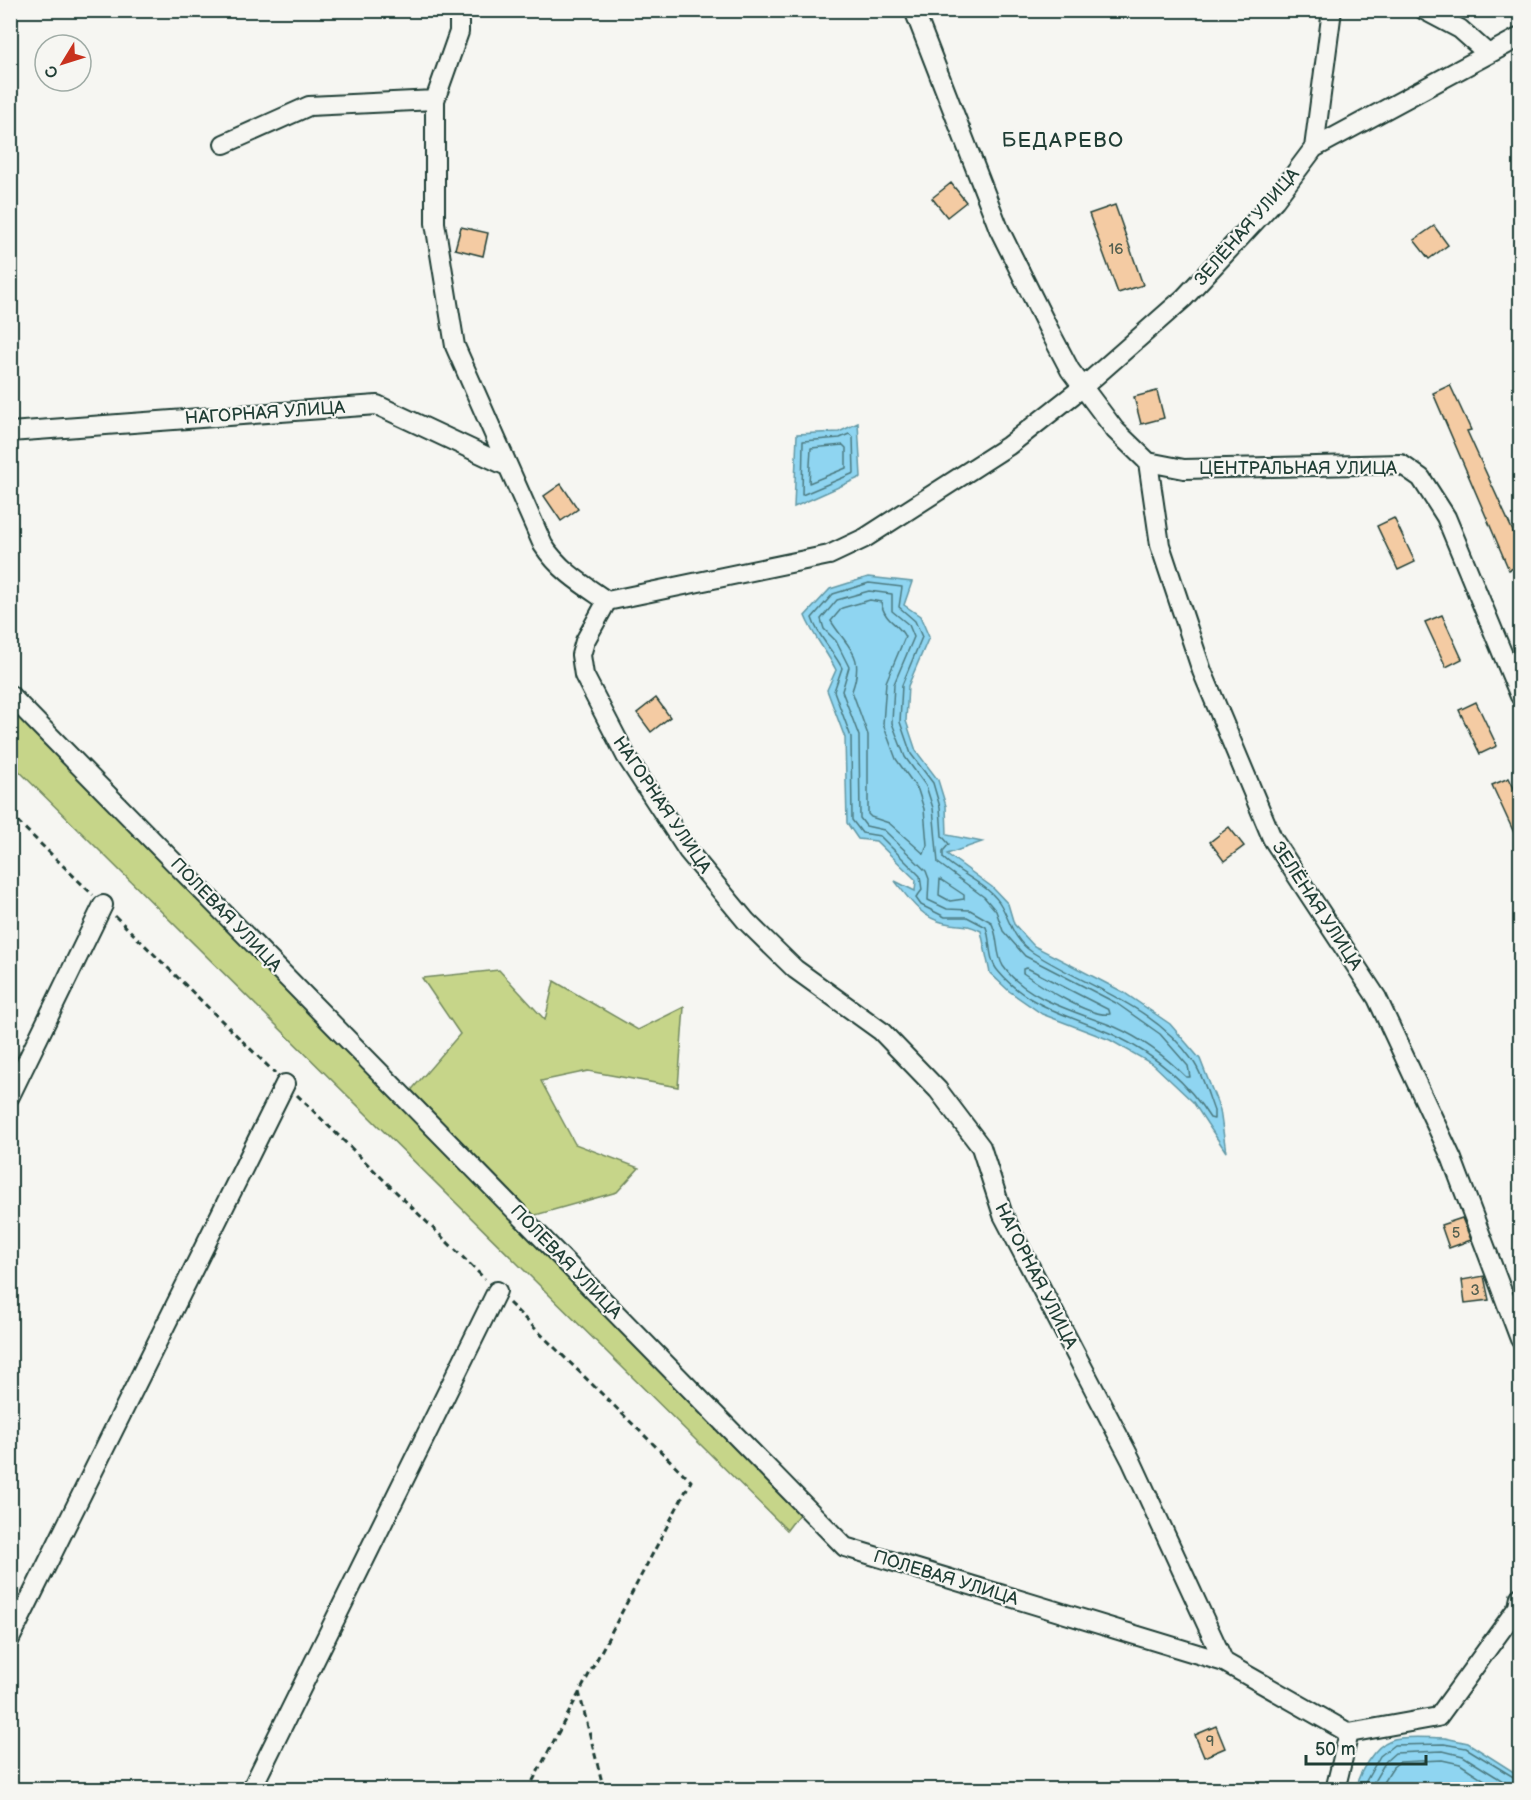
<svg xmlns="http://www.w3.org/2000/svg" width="1531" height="1800" font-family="'Balsamiq Sans',sans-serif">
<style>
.green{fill:#c6d589;stroke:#72895e;stroke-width:1.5}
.water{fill:#8fd5f1;stroke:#6298a5;stroke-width:1.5}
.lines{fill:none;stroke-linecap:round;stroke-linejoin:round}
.shore{stroke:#4c7a80;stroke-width:1.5}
.building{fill:#f4cba3;stroke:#1f3d34;stroke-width:1.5}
.minor-casing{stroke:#1f3d34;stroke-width:22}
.path{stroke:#1f3d34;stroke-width:3;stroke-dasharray:6 4.5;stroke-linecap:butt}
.minor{stroke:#f6f6f2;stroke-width:18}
.labels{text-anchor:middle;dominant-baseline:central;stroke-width:4.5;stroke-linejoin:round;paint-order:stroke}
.number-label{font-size:15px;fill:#546050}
.street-label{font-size:18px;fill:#1f3d34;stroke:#f6f6f2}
.quarter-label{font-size:21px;letter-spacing:1.5px;fill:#1f3d34;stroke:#f6f6f2}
</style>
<rect width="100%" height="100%" fill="#f6f6f2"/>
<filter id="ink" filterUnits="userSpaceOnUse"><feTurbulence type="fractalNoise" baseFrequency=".0167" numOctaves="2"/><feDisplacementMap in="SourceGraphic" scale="12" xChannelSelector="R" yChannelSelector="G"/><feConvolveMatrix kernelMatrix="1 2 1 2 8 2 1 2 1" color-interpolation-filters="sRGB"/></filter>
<g filter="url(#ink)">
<path class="green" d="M10 708 401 1102 460 1034 422 978 499 970 545 1020 554 981 638 1030 684 1007 678 1087 588 1071 541 1081 575 1144 639 1168 617 1192 514 1221 803 1509 787 1530 11 763Z"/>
<path class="water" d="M858 423 861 477 794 507 797 434 839 432Z
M868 577 912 582 904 605 920 616 929 637 908 686 906 721 916 751 938 780 946 806 947 835 982 842 947 854 992 887 1008 904 1014 924 1034 946 1123 992 1170 1024 1200 1059 1220 1110 1226 1152 1193 1102 1154 1065 1110 1040 1042 1014 1009 991 990 973 981 931C963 922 962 927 945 923 921 918 909 899 895 881L915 891 916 880 876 841 858 839 847 823 845 738 827 690 836 670C826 650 813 636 805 616L830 589Z
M1445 1738 1468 1743 1520 1776V1789H1355C1359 1773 1374 1746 1391 1740 1403 1735 1431 1738 1445 1738Z"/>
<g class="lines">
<path class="shore" d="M849 434 853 437 854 473 802 495 803 441 840 438Z
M843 445 846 448V468L809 483 811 448Z
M869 583 902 587 899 607 915 621 922 637 902 685 900 722 911 754 933 783 940 807 942 836 949 844 943 851V858C960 875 991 885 1002 907 1011 924 1014 940 1032 952 1088 988 1153 1004 1193 1061 1203 1075 1208 1095 1214 1111V1119L1210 1118C1187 1081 1153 1054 1114 1035 1073 1016 1028 1008 998 971 988 960 991 940 986 927L967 917H945L921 905 916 898 922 890 920 876 880 836 862 833 852 820 851 737 834 691 842 668C833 650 818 637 812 618L833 594Z
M869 591 892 594V611L909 625 914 637 894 684 892 723 905 757 926 786 933 808 938 863 984 897 996 911 1003 931 1025 956 1116 1003 1160 1034 1188 1066 1190 1077H1186C1165 1056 1142 1039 1115 1027 1080 1013 1026 1000 1003 966 995 953 999 935 991 922L970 910 947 909 928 900 929 879 926 871 884 830 866 826 860 818 859 736 842 691 849 667 836 641 824 629 821 619 837 600Z
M870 600 881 602C885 623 898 622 905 637L886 682 883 724 896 759 918 790 924 809 927 845 924 854 889 823 871 817 868 814V735L852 691C865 654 849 650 831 621L842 608Z
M940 879 964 895V899L950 901 939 895Z
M1027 968 1109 1010 1110 1014C1090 1018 1040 985 1023 973V969Z
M1361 1790 1380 1756 1394 1745 1444 1744 1466 1748 1520 1781
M1369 1790 1386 1761 1395 1753 1418 1752 1443 1751 1463 1756 1511 1786 1520 1788
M1378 1790 1393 1767 1399 1762 1442 1760 1460 1764 1500 1790"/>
</g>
<path class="building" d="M951 183 966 202 947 217 932 198Z
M1115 205 1143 285 1118 293 1089 214Z
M1434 226 1448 245 1429 259 1414 240Z
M461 227 488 233 483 256 455 249Z
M1450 385 1471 430 1467 431 1521 549V565L1509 570 1433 393Z
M1157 391 1164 418 1141 424 1134 397Z
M561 484 578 509 561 521 544 496Z
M1394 518 1415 562 1398 570 1377 526Z
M1442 615 1462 659 1446 667 1425 622Z
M656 698 670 717 651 732 637 713Z
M1476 702 1497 746 1480 754 1459 710Z
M1509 778 1521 803V848L1492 785Z
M1229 827 1244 846 1224 861 1210 842Z
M1462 1218 1471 1240 1449 1248 1441 1225Z
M1484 1276 1489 1300 1465 1303 1462 1280Z
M1216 1726 1225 1748 1204 1757 1195 1735Z"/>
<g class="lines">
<defs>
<path id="minor" d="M459 10V32L435 100V223L455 346 543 545C559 570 582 584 607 601L829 555 865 538 1008 446 1083 387 1184 298 1275 200 1314 148 1520 37
M914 10 999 229 1048 328 1070 370 1115 430 1148 462 1184 469 1401 464 1421 478 1446 517 1520 696
M1424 10 1460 29 1487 53
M224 144 309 106 435 100
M1314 148 1332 10
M10 432 377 405 507 466
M1148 462 1160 545 1202 671 1272 838 1377 998 1452 1159 1520 1339
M607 601 585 641 581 655 584 675 626 756 688 851 746 921 795 969 881 1031 938 1090 981 1147 1003 1215 1131 1460 1224 1662 1349 1733 1438 1717 1518 1607 1520 1597
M10 695 845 1547 1224 1662
M10 1096 103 905
M10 1639 285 1084
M251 1790 497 1291
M1335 1790 1349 1733"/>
</defs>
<use href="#minor" class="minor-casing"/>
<path class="path" d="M10 814 93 895
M115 916 275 1073
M297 1095 485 1279
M509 1303 691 1481 528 1790
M579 1692 604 1790"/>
<use href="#minor" class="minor"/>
</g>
</g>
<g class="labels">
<g class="number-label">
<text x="1116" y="249">16</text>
<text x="1456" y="1233">5</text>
<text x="1475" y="1290">3</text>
<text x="1210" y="1741">9</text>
</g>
<g class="street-label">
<text transform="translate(1247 227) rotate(-49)">ЗЕЛЁНАЯ УЛИЦА</text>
<text transform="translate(265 413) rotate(-4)">НАГОРНАЯ УЛИЦА</text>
<text x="1298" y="468">ЦЕНТРАЛЬНАЯ УЛИЦА</text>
<text transform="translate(662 805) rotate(56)">НАГОРНАЯ УЛИЦА</text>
<text transform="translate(1317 906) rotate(57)">ЗЕЛЁНАЯ УЛИЦА</text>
<text transform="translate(226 915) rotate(46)">ПОЛЕВАЯ УЛИЦА</text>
<text transform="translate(566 1262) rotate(46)">ПОЛЕВАЯ УЛИЦА</text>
<text transform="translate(1036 1276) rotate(63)">НАГОРНАЯ УЛИЦА</text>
<text transform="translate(946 1578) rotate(17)">ПОЛЕВАЯ УЛИЦА</text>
</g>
<g class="quarter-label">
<text x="1063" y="140">БЕДАРЕВО</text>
</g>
</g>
<rect width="1531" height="1800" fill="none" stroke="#f6f6f2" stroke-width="36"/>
<rect x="18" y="18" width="1495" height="1764" fill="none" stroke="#1f3d34" stroke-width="2" filter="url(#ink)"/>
<g transform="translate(63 63) rotate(232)"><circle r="28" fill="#f6f6f2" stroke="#a0aca6" stroke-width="1.5"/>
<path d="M0-4.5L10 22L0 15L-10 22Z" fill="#c8321e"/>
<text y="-9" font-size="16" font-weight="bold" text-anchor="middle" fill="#1f3d34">С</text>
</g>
<path d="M1306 1755v9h120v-9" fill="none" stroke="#1f3d34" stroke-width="3"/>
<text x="1315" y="1755" font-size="18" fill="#1f3d34" stroke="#f6f6f2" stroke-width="4.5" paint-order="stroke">50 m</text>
</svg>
